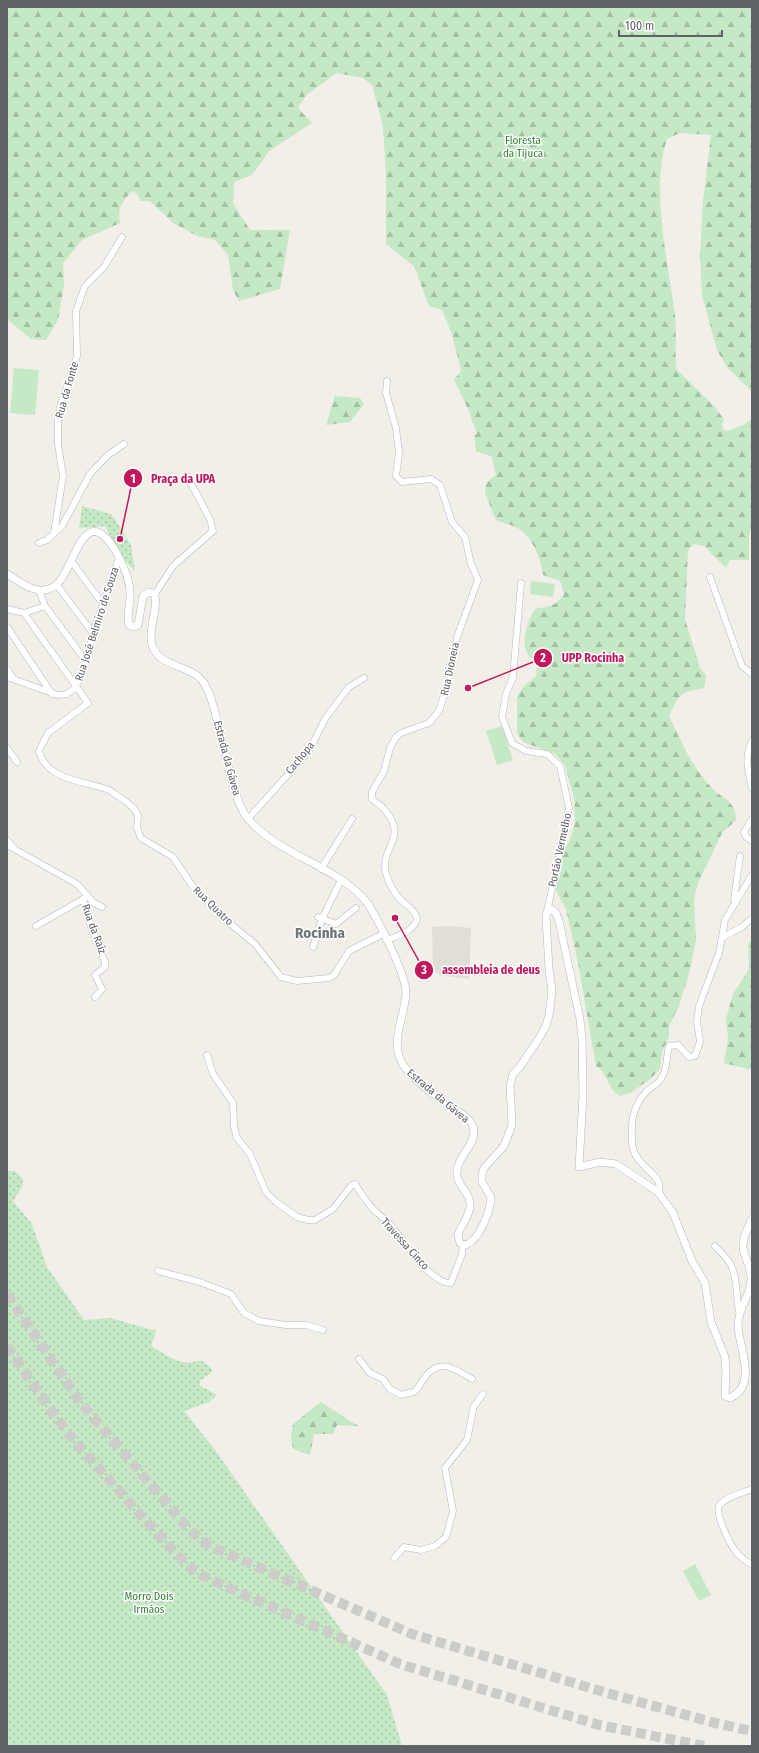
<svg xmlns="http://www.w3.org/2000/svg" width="759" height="1753" font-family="'Fira Sans Condensed',sans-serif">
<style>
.education{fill:#e1ded6}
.grass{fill:url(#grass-dots)}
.forest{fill:url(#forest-firs)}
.garden{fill:#c5e8c5}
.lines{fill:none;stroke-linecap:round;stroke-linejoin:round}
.trunk-tunnel{stroke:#ccccc8;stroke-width:10;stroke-dasharray:10 5;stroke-linecap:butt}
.pedestrian-casing{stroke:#b5b8bc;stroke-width:5.5}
.minor-casing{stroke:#b5b8bc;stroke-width:7}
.tertiary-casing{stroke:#b5b8bc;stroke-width:8}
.pedestrian{stroke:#fff;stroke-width:4.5}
.minor{stroke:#fff;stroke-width:6}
.tertiary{stroke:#fff;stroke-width:7}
.labels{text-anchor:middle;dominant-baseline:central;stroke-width:3;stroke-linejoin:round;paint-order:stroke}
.park-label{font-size:11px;fill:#348238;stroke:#fff}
.street-label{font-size:11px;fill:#5f6368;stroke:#fff}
.district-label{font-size:15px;font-weight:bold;fill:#70757a;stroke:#fff}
.leader{fill:none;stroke:#c2185b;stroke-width:1.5}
.callout-dot{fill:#c2185b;stroke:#fff;stroke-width:1.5}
.mark-label{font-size:12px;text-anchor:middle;font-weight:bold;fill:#fff}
.callout-label{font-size:12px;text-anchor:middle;font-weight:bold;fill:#c2185b;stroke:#fff;stroke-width:3;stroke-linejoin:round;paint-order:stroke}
</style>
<defs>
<pattern id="grass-dots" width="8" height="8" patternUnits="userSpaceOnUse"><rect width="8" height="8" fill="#c5e8c5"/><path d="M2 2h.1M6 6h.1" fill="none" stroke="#a3c0a4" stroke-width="1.8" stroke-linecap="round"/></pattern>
<pattern id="forest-firs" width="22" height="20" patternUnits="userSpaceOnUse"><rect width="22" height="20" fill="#c5e8c5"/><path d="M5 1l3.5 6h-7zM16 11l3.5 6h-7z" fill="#a3c0a4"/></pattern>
</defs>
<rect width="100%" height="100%" fill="#f1efe8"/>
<path class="education" d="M449 926 471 928 469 979 440 975 433 970 432 927Z"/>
<path class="grass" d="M82 506 111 514 116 521 131 545 135 572 119 553 105 526 79 528Z
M7 1171H15L23 1179 22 1187 13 1201 32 1224 47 1267 84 1320 110 1318 156 1331 151 1346C160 1351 172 1360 183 1362 197 1366 199 1352 213 1371L200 1381 199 1385 217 1395 209 1402 184 1411 215 1450 387 1695 402 1746H7Z"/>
<path class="forest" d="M7 7H752V392L727 367 717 350 702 295 700 256 703 201 711 135 680 133 667 139C651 186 667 259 674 308 677 327 675 349 676 369L713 405 724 419 722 424 723 430 728 431 743 425 752 419V524L749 536V560H730L726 568 704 546 694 544 688 550 685 619 700 668 706 675 704 688C679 692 680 694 669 716 681 741 693 770 714 790 726 801 736 802 736 820L722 833 698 883 694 899 696 940 690 970 679 1006 669 1026V1037L662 1051 660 1069 649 1080 630 1093 620 1096C607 1088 608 1073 596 1066L578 963 566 909 556 891 554 879 560 858 570 840 575 822 574 798 565 765 555 754 523 742 517 733V697L524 686 536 676 537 664C534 661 530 658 528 655 520 643 528 618 536 608 549 608 556 605 564 595L560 581 543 575C541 559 533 538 519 529 513 525 503 523 496 520L485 493 486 483 496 475 492 457 476 451 474 435 477 434 468 409 454 380 461 371 452 334 442 310 429 306 414 266 386 244V176L383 126 372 85 363 78 337 73 306 95 298 108 312 123 269 151 252 175 234 182 233 203 250 230H290L280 289 239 301 233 290 228 255 215 240 197 236 173 223 150 201H140L137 194 133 191C122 200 117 208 120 223L82 240 63 263 64 286 58 320 46 340 31 339 7 319Z
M335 396 360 398 364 404 350 422 326 425Z
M752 939V1070L724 1063 728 1038 726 1019 733 994 749 969 748 944Z
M321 1402 358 1426 337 1425 333 1434H314L310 1455 293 1449 291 1436 293 1424Z"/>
<path class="garden" d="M14 368 39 370 35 415 10 413Z
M531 581 555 584 553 597 530 594Z
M502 726 513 760 497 765 486 731Z
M695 1564 711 1595 699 1601 683 1571Z"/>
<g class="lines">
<path class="trunk-tunnel" d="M7 1294 80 1402 188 1528 204 1542 221 1551 412 1634 607 1693 715 1723 752 1731
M7 1346 57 1419 75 1442 177 1555 191 1568 205 1577 400 1664 599 1725 704 1746"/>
<defs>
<path id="pedestrian" d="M7 839 15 848"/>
<path id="minor" d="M54 533 63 476 58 444V420L60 407 77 356 76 311 85 286 104 267 122 237
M39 543 47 540 62 526 90 474 108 455 124 444
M72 562 103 604
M710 577 742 666 752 674
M521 583 513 677 506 694 502 717 512 743 526 751 547 754 560 766 569 808 547 912
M56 584 93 633
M39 590 45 606 86 661
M155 594 173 566 213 531 210 519 187 476
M7 609 24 613 45 606
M24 613 88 703 48 733 39 751C46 781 86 781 109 790 114 793 119 797 124 800 130 805 136 809 138 816L137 828 141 838 173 857 193 887 232 925 255 944 281 977 297 981 329 978 334 975 349 951 383 934
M7 627 52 694
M7 669 13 678
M7 677 58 695 67 694 74 689 83 673 93 633 119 558
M752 741C744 757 748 771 752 788
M7 748 17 762
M248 819 309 751 325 719 349 687 364 678
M752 819 744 832 746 837 752 841
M7 845 77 884 94 903 102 907
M321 869 352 819
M83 899 90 924 105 962V967L95 975 102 989 95 997
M734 900 740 856
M318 917 336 924 356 908
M36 926 85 898
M723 937 742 927 750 920
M386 940C396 937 416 930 417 918 414 908 405 905 399 898 393 891 388 881 386 873 379 848 410 838 384 809 381 805 376 803 372 799V792L384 771 390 748 396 737 401 733 429 723 439 711 450 676 457 637 478 580 471 564 465 537 452 522 440 485 431 479 402 482 396 476 399 453 396 428 386 393 387 381
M313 947 322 919 341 880
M207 1055 213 1074 233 1103 234 1127 237 1138 250 1154 266 1192 276 1202 297 1217 308 1220H315L333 1209 351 1186 355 1184C361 1193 367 1203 375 1211 380 1216 386 1220 391 1225 402 1240 432 1285 451 1283L462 1254 463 1245
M658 1192C667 1175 633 1168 632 1142 631 1122 632 1106 647 1091 651 1087 658 1084 661 1079 668 1069 666 1057 669 1046L678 1045 689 1057 695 1056 700 1042 697 1022 699 1006 719 953 725 920 752 875
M715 1246C721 1252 727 1258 731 1265 739 1281 735 1299 740 1315
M158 1271 200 1282 231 1294 244 1313 259 1321 286 1325H306L323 1330
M359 1359 370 1373 383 1379 390 1389 401 1395 414 1392C419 1388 421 1382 425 1377 440 1357 455 1369 472 1379
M752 1489C743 1493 724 1497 719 1506 715 1513 729 1542 734 1549 739 1556 745 1561 752 1565
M394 1558 404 1547 421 1550 435 1546 446 1537 453 1511 445 1468 467 1440 474 1406 483 1394"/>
<path id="tertiary" d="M7 574C15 579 23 585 31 588 71 603 69 537 94 531 112 534 130 576 130 593 131 603 126 615 129 625L134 627 138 625 143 596 149 592 153 593C161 601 147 631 152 645 160 669 192 664 204 683 210 692 212 702 215 712 222 738 227 765 235 791 238 800 241 811 248 819 281 857 338 865 368 904 379 922 406 974 406 993 405 1013 393 1036 399 1056 404 1074 433 1094 448 1105 458 1113 473 1116 474 1132 474 1146 458 1156 457 1171 455 1185 472 1193 470 1207 469 1217 461 1225 458 1235L460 1243 466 1245C480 1239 490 1212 491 1197L482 1182V1174L484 1168 504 1146 512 1125 510 1086 513 1074 519 1068 538 1040 546 1026 549 1015 552 991 549 969 546 917 547 912 551 909 556 913 559 921 580 1019 582 1038 583 1095 579 1167 600 1162 616 1164 658 1192 673 1213 692 1261 705 1283 711 1322 725 1357 726 1370 725 1396 730 1398C759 1385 738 1345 738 1325 738 1309 750 1296 751 1281 752 1269 745 1259 743 1248 742 1238 748 1228 752 1219"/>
</defs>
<use href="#pedestrian" class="pedestrian-casing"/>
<use href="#minor" class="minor-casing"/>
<use href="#tertiary" class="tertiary-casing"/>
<use href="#pedestrian" class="pedestrian"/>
<use href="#minor" class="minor"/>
<use href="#tertiary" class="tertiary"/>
</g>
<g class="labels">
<g class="park-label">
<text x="523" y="140">Floresta<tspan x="523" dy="13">da Tijuca</tspan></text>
<text x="149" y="1596">Morro Dois<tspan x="149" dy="13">Irmãos</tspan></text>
</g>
<g class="street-label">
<text transform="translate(67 390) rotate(-74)">Rua da Fonte</text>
<text transform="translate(97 624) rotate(-72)">Rua José Belmiro de Souza</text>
<text transform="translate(450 669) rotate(-78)">Rua Dioneia</text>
<text transform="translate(227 758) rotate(75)">Estrada da Gávea</text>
<text transform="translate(300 758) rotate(-51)">Cachopa</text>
<text transform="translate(560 850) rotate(-78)">Portão Vermelho</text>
<text transform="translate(213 906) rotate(44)">Rua Quatro</text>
<text transform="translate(94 929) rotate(70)">Rua da Raíz</text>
<text transform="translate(438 1096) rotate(40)">Estrada da Gávea</text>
<text transform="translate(405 1244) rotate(48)">Travessa Cinco</text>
</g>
<g class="district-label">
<text x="320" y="933">Rocinha</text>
</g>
</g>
<path class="leader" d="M120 539L133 478M468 688L543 658M395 918L424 970"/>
<g class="callout-dot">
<circle cx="120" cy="539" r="4"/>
<circle cx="468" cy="688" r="4"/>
<circle cx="395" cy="918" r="4"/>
<circle cx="133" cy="478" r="10"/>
<circle cx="543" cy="658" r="10"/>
<circle cx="424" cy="970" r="10"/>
</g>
<g class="mark-label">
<text x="133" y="483">1</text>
<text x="543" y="662">2</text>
<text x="424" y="974">3</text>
</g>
<g class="callout-label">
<text x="183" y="483">Praça da UPA</text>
<text x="593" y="662">UPP Rocinha</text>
<text x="491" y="974">assembleia de deus</text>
</g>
<rect width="759" height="1753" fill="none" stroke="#5f6368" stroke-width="16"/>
<path d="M619 30v6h103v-6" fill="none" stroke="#5f6368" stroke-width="2"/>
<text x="625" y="30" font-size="12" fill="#5f6368" stroke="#ffffff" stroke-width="3" paint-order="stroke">100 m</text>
</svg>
